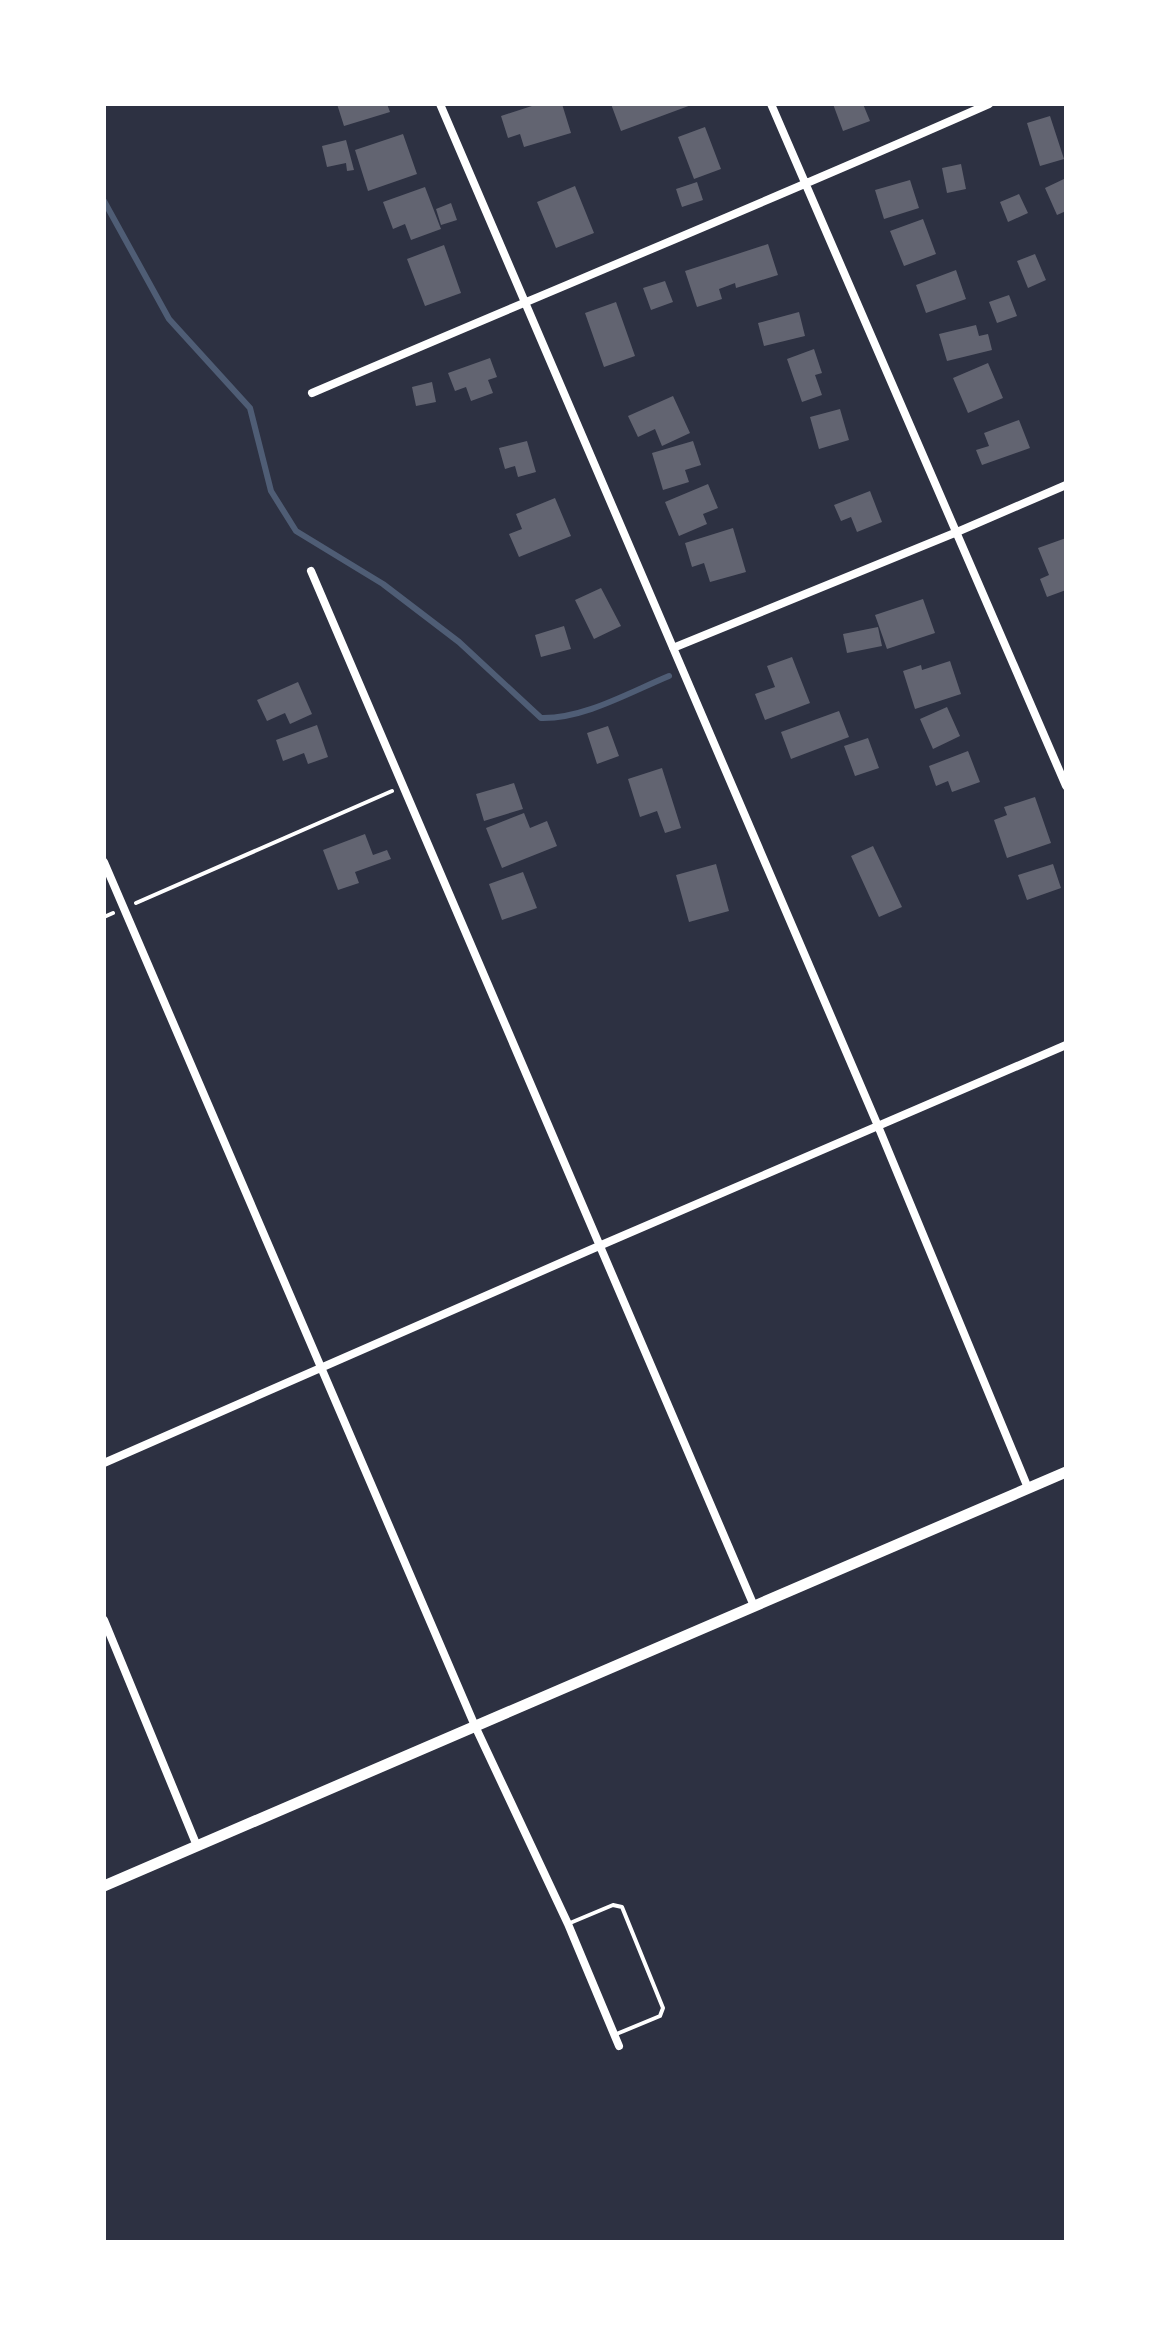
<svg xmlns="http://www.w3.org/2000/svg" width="1170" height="2346" font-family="'Archivo Narrow',sans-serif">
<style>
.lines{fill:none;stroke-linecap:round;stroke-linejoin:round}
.stream{stroke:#4f5d75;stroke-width:6}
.building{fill:#626471}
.path{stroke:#fff;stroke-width:4}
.service{stroke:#fff;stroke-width:4}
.minor{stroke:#fff;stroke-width:8}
.tertiary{stroke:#fff;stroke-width:11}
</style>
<rect width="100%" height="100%" fill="#2d3142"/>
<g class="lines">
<path class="stream" d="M104 201 169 319 250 408 271 491 296 531 383 584 459 642 541 718C584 719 630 692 669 676"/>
</g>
<path class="building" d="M337 104H387L390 112 344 126Z
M538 104H562L571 133 524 147 520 134 508 138 501 116Z
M611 104H694L621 131Z
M833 104H863L870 121 843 131Z
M1050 116 1064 159 1040 166 1027 123Z
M705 127 721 169 694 179 678 137Z
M403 134 417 174 368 191 355 150Z
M346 140 354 170 347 171 346 163 327 167 322 146Z
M961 164 966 189 947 193 942 168Z
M1066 178V211L1057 215 1045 188Z
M910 180 919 208 884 219 875 190Z
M697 182 703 200 682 207 676 189Z
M575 186 594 233 556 248 537 202Z
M425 187 441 229 411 240 405 224 393 229 383 202Z
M1019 194 1028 213 1008 222 1000 202Z
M451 203 457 220 441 225 436 209Z
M923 219 936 254 904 266 890 231Z
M768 244 778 275 736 288 735 283 719 289 722 299 697 307 685 271Z
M444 245 461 293 425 306 407 259Z
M1035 254 1046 280 1028 288 1017 261Z
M956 270 966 299 926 313 916 285Z
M665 281 673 302 651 310 643 288Z
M1009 295 1017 316 997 323 989 302Z
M616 302 635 356 604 367 585 313Z
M799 312 805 336 764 346 758 323Z
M976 325 979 336 988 334 992 350 947 361 939 334Z
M814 349 822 373 815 375 822 395 802 402 787 359Z
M490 358 497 377 488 380 493 393 471 401 466 387 455 391 448 373Z
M988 363 1003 398 968 413 953 378Z
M432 382 436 402 416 406 412 387Z
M673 396 690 433 662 446 655 429 638 437 628 416Z
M840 409 849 440 819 449 810 417Z
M1019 420 1030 448 982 465 976 450 989 446 984 433Z
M527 441 536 472 518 477 515 466 505 469 499 448Z
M693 441 701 465 685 470 689 482 663 490 652 453Z
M708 484 718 508 703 514 707 524 679 536 665 502Z
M870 491 882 522 857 532 851 517 841 521 834 505Z
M555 498 571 536 519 557 509 534 522 529 516 514Z
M733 528 746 572 710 582 704 563 692 567 685 543Z
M1066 538V590L1047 597 1040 579 1049 575 1038 548Z
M601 588 621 626 594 639 575 600Z
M923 599 935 633 887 649 875 615Z
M564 626 571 649 541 657 535 635Z
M878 627 882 646 847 653 843 634Z
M792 657 810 703 765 720 755 694 775 687 767 666Z
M950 661 961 694 915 709 903 671 921 665 922 670Z
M298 682 312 714 290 724 285 713 267 721 257 700Z
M947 707 960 736 933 749 920 719Z
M839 711 849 737 791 759 781 732Z
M317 725 328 757 308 764 304 753 283 761 276 740Z
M608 726 619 756 597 764 587 733Z
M868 738 879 768 855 776 844 746Z
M968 751 980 782 952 792 948 781 936 786 929 766Z
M662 768 681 828 665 833 657 811 640 817 628 779Z
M514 783 523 809 484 821 476 794Z
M1035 797 1051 843 1007 858 994 820 1007 815 1004 807Z
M524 813 530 828 547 821 557 846 502 868 486 828Z
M365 834 373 855 387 850 391 859 355 872 359 883 338 890 323 850Z
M873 846 902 907 879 917 851 856Z
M716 864 729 911 689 922 676 875Z
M1053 864 1061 888 1027 900 1018 875Z
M523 872 537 908 502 920 489 884Z"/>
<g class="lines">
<path class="path" d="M136 903 392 791
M104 917 113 913"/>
<path class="service" d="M570 1923 613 1905 622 1907 663 2008 660 2016 614 2035"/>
<path class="minor" d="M440 104 878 1126 1028 1488
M771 104 1066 786
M312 393C538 296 765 203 989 104
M311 571 754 1606
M673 648 957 532 1066 485
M104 862 475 1726 568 1924 619 2046
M104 1463 599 1246 1066 1045
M104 1620 197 1846"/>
<path class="tertiary" d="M104 1886 1066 1472"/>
</g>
<rect width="1170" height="2346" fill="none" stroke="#ffffff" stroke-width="212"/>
</svg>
